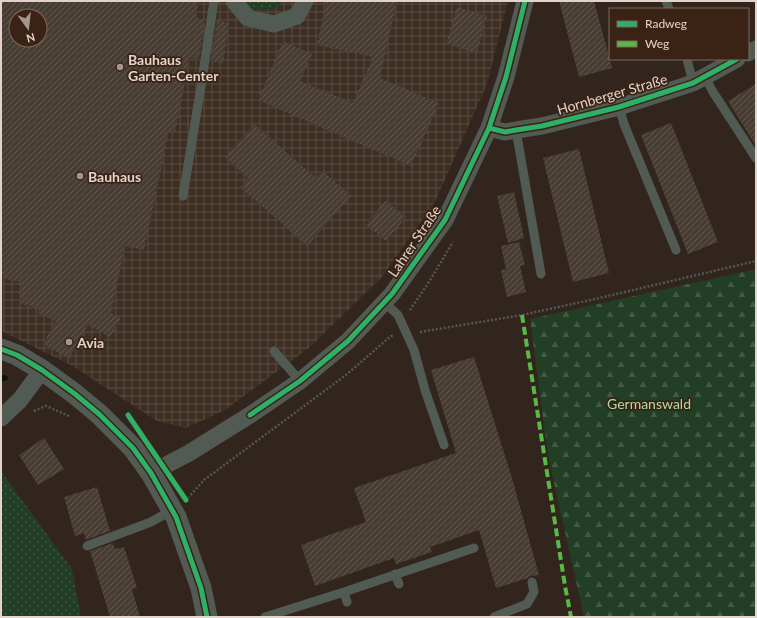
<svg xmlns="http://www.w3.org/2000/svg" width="757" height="618" font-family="Lato,sans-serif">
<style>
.industrial{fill:url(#industrial-grid);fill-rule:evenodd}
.grass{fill:url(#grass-dots)}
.forest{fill:url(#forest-firs)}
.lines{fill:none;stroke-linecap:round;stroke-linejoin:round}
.stream{stroke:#061515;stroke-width:5.5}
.building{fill:url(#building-hatch);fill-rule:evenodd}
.path{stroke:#545752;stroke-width:2.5;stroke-dasharray:2 2;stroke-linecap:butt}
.service{stroke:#525b53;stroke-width:9}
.minor{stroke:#525b53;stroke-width:17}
.tertiary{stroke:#525b53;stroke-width:21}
.quiet{stroke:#58b947;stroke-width:4;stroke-dasharray:8 4;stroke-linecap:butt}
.cycleway-casing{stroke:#3a2315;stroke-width:8}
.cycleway{stroke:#2db169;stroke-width:5}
.poi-dot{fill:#a5968d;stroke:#3a2315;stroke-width:1.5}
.labels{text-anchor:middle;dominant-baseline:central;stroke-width:3.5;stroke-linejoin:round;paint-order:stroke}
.poi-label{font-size:14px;font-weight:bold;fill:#e3d3ca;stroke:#3a2315;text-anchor:start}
.street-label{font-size:14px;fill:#e3d3ca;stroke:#3a2315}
.park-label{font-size:14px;fill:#a4dfac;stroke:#3a2315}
</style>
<defs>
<pattern id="industrial-grid" width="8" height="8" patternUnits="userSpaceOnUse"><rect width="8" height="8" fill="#3e2f23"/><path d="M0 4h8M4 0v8" fill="none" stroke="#5a4c42"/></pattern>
<pattern id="grass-dots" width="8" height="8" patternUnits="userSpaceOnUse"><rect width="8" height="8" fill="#223e25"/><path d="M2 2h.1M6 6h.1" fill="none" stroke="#425943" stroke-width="1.8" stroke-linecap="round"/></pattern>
<pattern id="forest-firs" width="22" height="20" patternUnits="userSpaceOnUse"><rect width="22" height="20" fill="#223e25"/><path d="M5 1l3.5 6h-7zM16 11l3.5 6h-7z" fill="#425943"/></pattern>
<pattern id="building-hatch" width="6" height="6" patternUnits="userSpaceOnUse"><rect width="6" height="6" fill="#483d33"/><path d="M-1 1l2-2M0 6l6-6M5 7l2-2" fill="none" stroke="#62584f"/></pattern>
</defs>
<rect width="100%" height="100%" fill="#32251d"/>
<path class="industrial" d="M1 1H508L487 84 435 202 382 277 309 348 225 410 186 428 157 421 71 365 1 331ZM16 16H40V40H16Z"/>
<path class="grass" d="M242 1H285L278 6 272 9 260 10 250 8Z
M1 471 72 569 81 617H1Z"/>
<path class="forest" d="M756 269V617H584L548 456 530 319Z"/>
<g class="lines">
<path class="stream" d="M1 378H5"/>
</g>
<path class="building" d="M1 1H199L195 18 205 19 199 59 190 58 175 132 169 131 144 250 125 246 111 313 121 319 110 337 88 325 69 359 43 344 56 321 38 313 39 308 20 304 21 282 1 278ZM16 16H40V40H16Z
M326 1H397L380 78 439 103 411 166 258 100 283 41 312 54 300 81 353 103 373 57 317 45Z
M559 1H594L612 68 579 77Z
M457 7 487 16 477 53 446 44Z
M217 21 229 23 223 63 211 61Z
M756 84V146L728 101Z
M671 123 718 242 688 254 641 135Z
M254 124 316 178 323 171 351 196 307 246 240 187 248 178 225 157Z
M579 149 609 273 573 282 543 158Z
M514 192 524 238 508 243 497 196Z
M385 201 406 217 386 241 366 225Z
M519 242 525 265 520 266 526 292 507 297 501 270 506 269 501 246Z
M474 357 511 475 539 575 530 576 528 578 496 588 479 530 430 547 432 552 396 564 394 558 315 586 301 545 366 522 354 488 456 453 431 370Z
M44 438 64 469 38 485 19 455Z
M97 487 110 531 86 540 84 533 75 536 64 497Z
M113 543 115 549 124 547 137 588 132 589 140 617H110L90 551Z"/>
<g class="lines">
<path class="path" d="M410 310 429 282 453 242
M420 332 522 315 595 299 756 261
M34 411 46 406 69 416
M188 498 204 480 346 375 391 336H393"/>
<path class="service" d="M666 1 669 9
M687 59 693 83
M705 77 713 92 756 158
M619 107 624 124 676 250
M516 130 541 274
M183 196 201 86 214 1
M384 302 398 315 414 350 425 390 444 445
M274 351 300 381
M87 546 151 522 172 510
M395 574 399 584
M344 592 347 602
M265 617 344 592 474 548
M494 617 527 604 534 592 532 582"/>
<path class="minor" d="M234 1 248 18 274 24 297 16 305 1
M748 53 756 49
M489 128 505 132 516 130 542 126 619 107 693 83 737 59
M1 418 20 400 42 370
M151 473 189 453 250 415 300 381 348 341 392 294 445 220 489 128 506 77 525 1"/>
<path class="tertiary" d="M1 349 17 355 42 370 75 394 99 414 133 448 151 473 176 517 201 588 207 617"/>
<path class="quiet" d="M522 315 565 586 571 617"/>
<defs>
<path id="cycleway" d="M489 128 505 132 516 130 542 126 619 107 693 83 737 59
M1 349 17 355 42 370 75 394 99 414 133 448 151 473 176 517 201 588 207 617
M128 415 186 500
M250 415 300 381 348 341 392 294 445 220 489 128 506 77 525 1"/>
</defs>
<use href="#cycleway" class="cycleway-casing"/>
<use href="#cycleway" class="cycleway"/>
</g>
<g class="poi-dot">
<circle cx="120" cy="67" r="4"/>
<circle cx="80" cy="176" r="4"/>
<circle cx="69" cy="342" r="4"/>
</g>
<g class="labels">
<g class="poi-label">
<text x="128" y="59">Bauhaus<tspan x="128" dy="16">Garten-Center</tspan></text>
<text x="88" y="176">Bauhaus</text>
<text x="77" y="342">Avia</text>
</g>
<g class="street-label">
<text transform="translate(612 94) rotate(-16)">Hornberger Straße</text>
<text transform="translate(414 241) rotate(-56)">Lahrer Straße</text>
</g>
<g class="park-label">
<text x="649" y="403">Germanswald</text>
</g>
</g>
<rect width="757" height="618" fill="none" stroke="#e3d3ca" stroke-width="4"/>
<rect x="609" y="8" width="140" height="52" fill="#3a2315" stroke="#7e695d"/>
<rect x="617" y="21" width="20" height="6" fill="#2db169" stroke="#7e695d"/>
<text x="645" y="28" font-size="12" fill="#e3d3ca">Radweg</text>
<rect x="617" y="41" width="20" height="6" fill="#58b947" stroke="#7e695d"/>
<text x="645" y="48" font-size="12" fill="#e3d3ca">Weg</text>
<g transform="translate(28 28) rotate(165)"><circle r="19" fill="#3a2315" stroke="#7e695d"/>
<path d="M0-3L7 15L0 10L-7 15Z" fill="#a5968d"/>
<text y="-6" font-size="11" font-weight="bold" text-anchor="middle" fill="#e3d3ca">N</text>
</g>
</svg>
